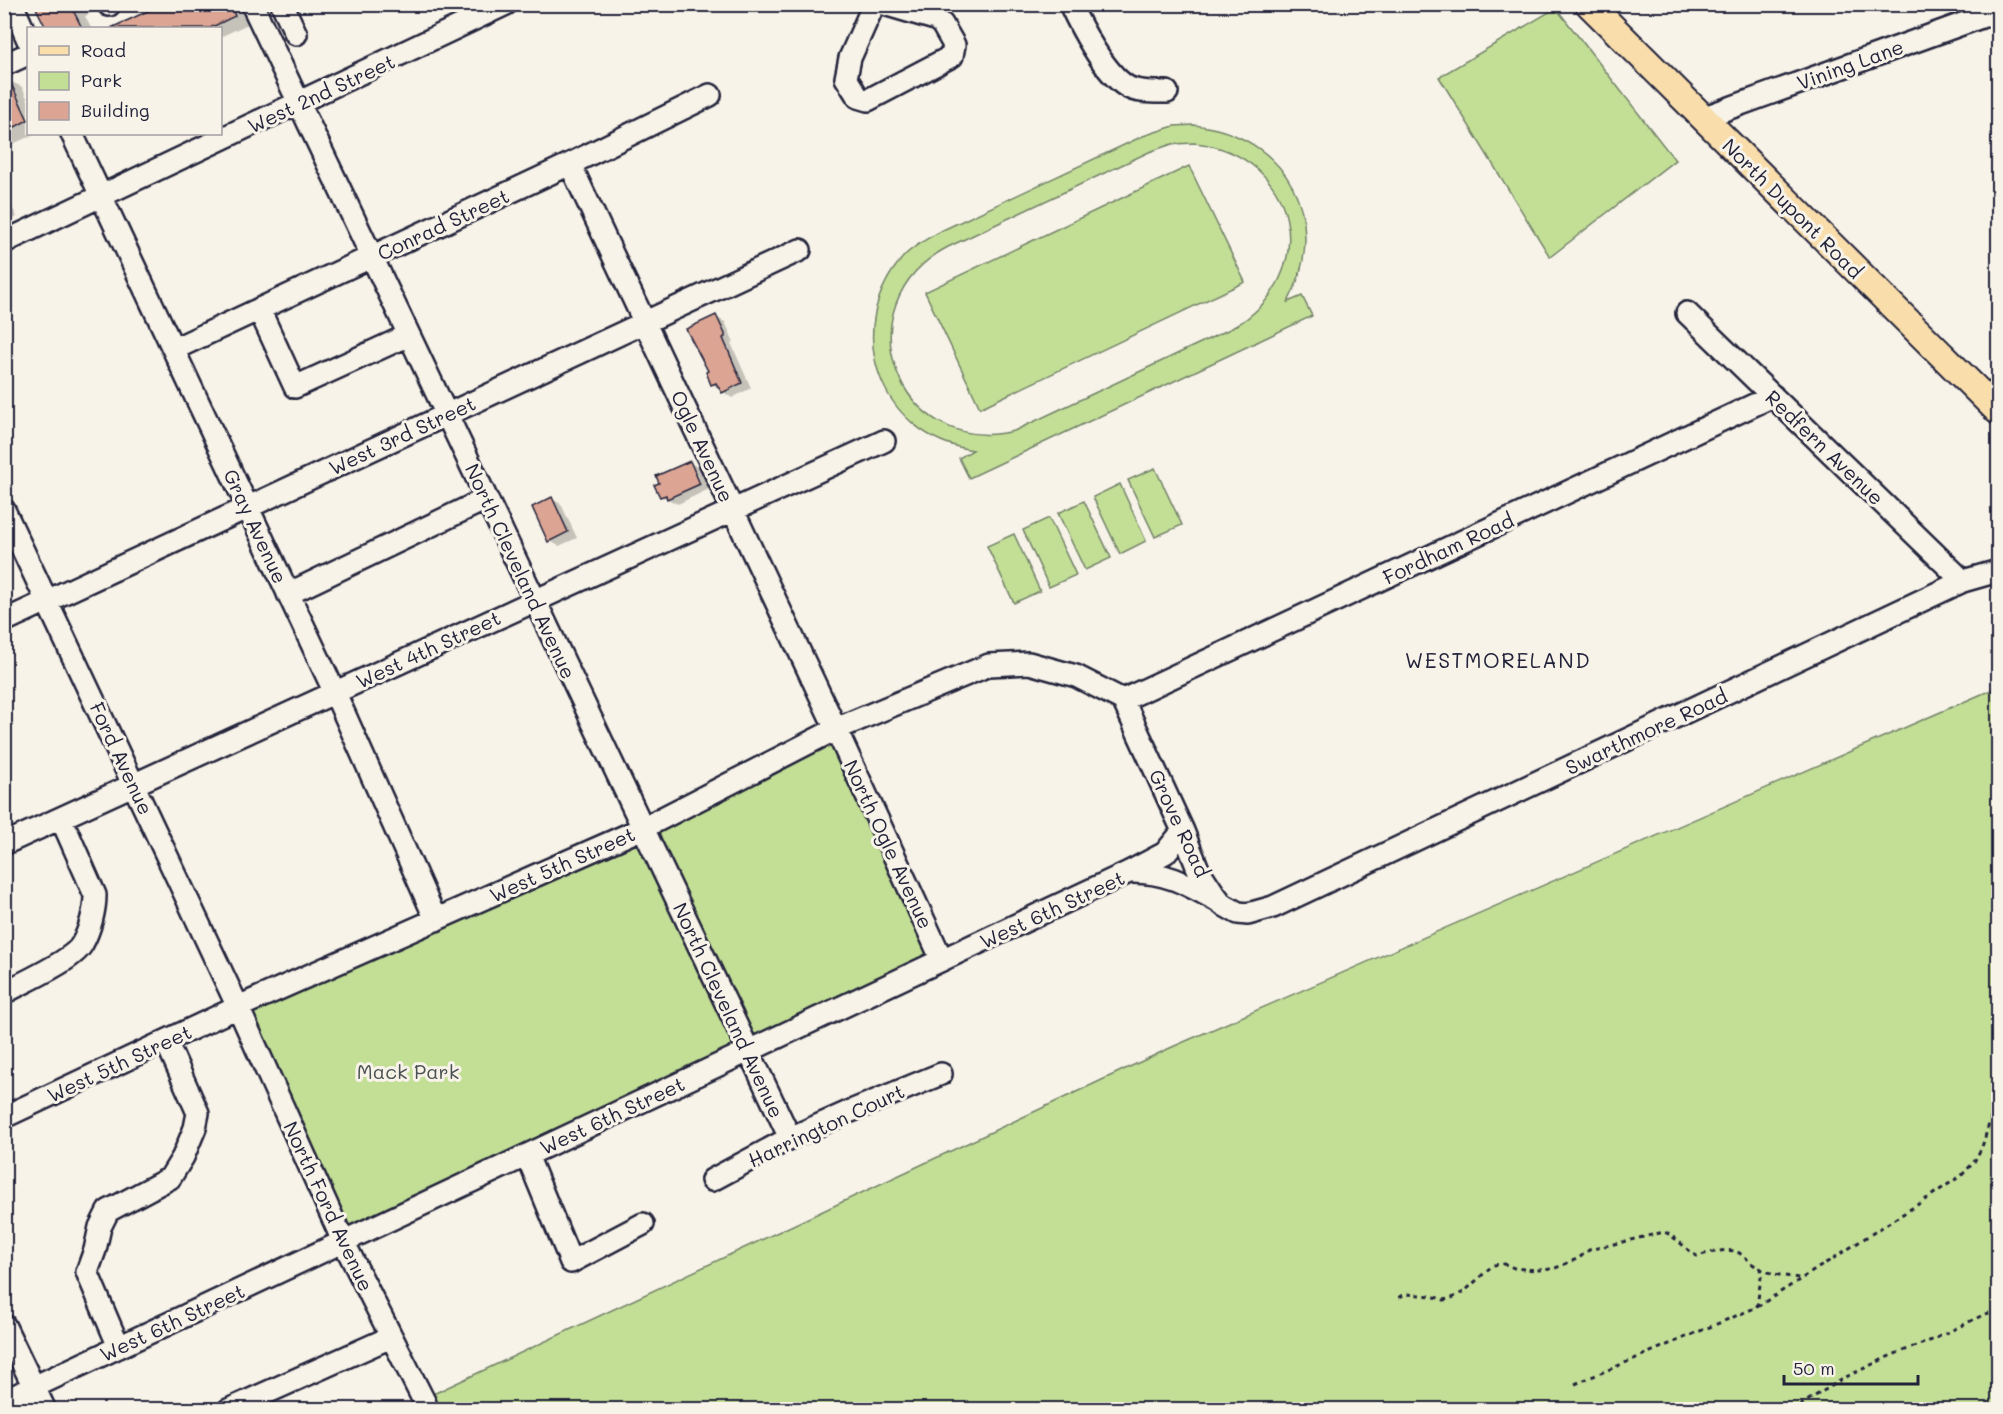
<svg xmlns="http://www.w3.org/2000/svg" width="2003" height="1414" font-family="Mali,sans-serif">
<style>
.green{fill:#c3df96;stroke:#728068;stroke-width:1.5;fill-rule:evenodd}
.shadow{fill:#0003}
.building{fill:#dba493;stroke:#22223b;stroke-width:1.5}
.lines{fill:none;stroke-linecap:round;stroke-linejoin:round}
.minor-casing{stroke:#22223b;stroke-width:26}
.major-casing{stroke:#22223b;stroke-width:30}
.path{stroke:#22223b;stroke-width:3;stroke-dasharray:4.5 4.5;stroke-linecap:butt}
.minor{stroke:#f7f3e8;stroke-width:21}
.major{stroke:#f9deab;stroke-width:26}
.labels{text-anchor:middle;dominant-baseline:central;stroke-width:6;stroke-linejoin:round;paint-order:stroke}
.street-label{font-size:20px;fill:#22223b;stroke:#f7f3e8}
.park-label{font-size:20px;fill:#4a5152;stroke:#f7f3e8}
.neighbourhood-label{font-size:21px;letter-spacing:1.5px;fill:#22223b;stroke:#f7f3e8}
</style>
<rect width="100%" height="100%" fill="#f7f3e8"/>
<filter id="ink" filterUnits="userSpaceOnUse"><feTurbulence type="fractalNoise" baseFrequency=".0167" numOctaves="2"/><feDisplacementMap in="SourceGraphic" scale="12" xChannelSelector="R" yChannelSelector="G"/><feConvolveMatrix kernelMatrix="1 2 1 2 8 2 1 2 1" color-interpolation-filters="sRGB"/></filter>
<g filter="url(#ink)">
<path class="green" d="M1556 8 1675 160 1550 257 1439 77Z
M1194 125C1287 135 1332 220 1288 302L1302 296 1312 316 969 478 959 458 973 450C878 436 840 326 905 255 916 244 930 237 943 230L1143 136 1174 126ZM1195 143C1300 155 1323 277 1232 328L1014 431C898 459 839 304 948 247L1149 152 1172 144Z
M1189 166 1245 282 980 408 925 292Z
M1155 468 1182 525 1155 537 1128 480Z
M1120 484 1146 541 1120 554 1093 497Z
M1084 501 1111 558 1085 570 1058 513Z
M1049 518 1076 575 1049 587 1023 530Z
M1014 534 1040 591 1014 603 987 546Z
M1998 687V1409L399 1410 1170 1048Z
M836 729 942 960 343 1241 238 1007Z"/>
<path class="shadow" d="M36 4H98L100 9 85 16 91 28H47Z
M166 4H239L248 24 220 37V28H114Z
M4 78 22 87 28 100V134H35L4 148Z
M4 191 17 217 4 223Z
M716 317 725 322 733 340 734 342 731 343 751 388 732 398 712 384 710 372Z
M690 463 700 468 709 489 678 504 661 496Z
M552 499 561 504 577 538 559 546 549 541Z"/>
<path class="building" d="M34 4H70L82 28H46Z
M163 4H230L235 16 210 28H111Z
M4 77H8L28 120 4 133Z
M716 315 725 334V337L723 338 742 383 722 393 716 383 711 385 706 372 708 371 686 329Z
M690 461 700 484 667 499 666 495 660 497 654 485 659 483 656 476Z
M552 497 568 532 548 542 532 507Z"/>
<g class="lines">
<defs>
<path id="minor" d="M12 4 28 40
M109 4V5
M252 4 790 1138
M282 4 296 34
M874 4 850 58 846 78 858 97 868 100 952 56 954 45 942 24 935 19 884 4
M1070 4C1081 28 1104 72 1126 86 1136 93 1155 92 1167 92
M4 65 28 54
M1702 118 1998 11
M72 134 335 693 436 920
M570 164 836 729 942 960
M4 242 506 4
M259 309 295 387 409 335
M1687 313 1963 581
M174 349 570 164 710 95
M4 510 238 1007 343 1241 425 1403
M288 594 486 499
M4 621 800 250
M1123 700 1183 831 1198 869 1213 892 1222 904 1238 913 1248 914 1273 907 1963 581 1998 571
M1123 700 1773 396
M4 844 884 441
M1129 872C1165 871 1187 884 1218 901
M4 993C23 982 73 961 82 944 90 930 95 910 95 895L61 818
M4 1117 238 1007 643 828 836 729 989 665 1029 663 1076 676 1123 700
M527 1155 571 1262 643 1224
M712 1180 790 1138 846 1113 941 1074
M4 1325 45 1410
M119 1347 87 1272 95 1250 100 1227 108 1211 170 1178 183 1157 195 1128 198 1113 166 1041
M4 1401 1129 872 1165 853 1183 831
M228 1410 391 1337"/>
<path id="major" d="M1589 4 1998 411"/>
</defs>
<use href="#minor" class="minor-casing"/>
<use href="#major" class="major-casing"/>
<path class="path" d="M1399 1297 1407 1294 1432 1296 1444 1300 1452 1298 1464 1292 1493 1265 1505 1264 1514 1268 1536 1270 1553 1269 1579 1258 1589 1250 1664 1232C1674 1235 1686 1250 1697 1256 1708 1253 1724 1249 1735 1251 1743 1254 1747 1260 1754 1265 1767 1274 1784 1276 1799 1278
M1757 1307 1761 1277 1760 1267
M1575 1384 1757 1307 1920 1203 1962 1175 1974 1162 1982 1147 1993 1111
M1792 1410 1848 1376 1892 1355 1932 1340 1985 1314 1998 1311"/>
<use href="#minor" class="minor"/>
<use href="#major" class="major"/>
</g>
</g>
<g class="labels">
<g class="street-label">
<text transform="translate(1850 64) rotate(-20)">Vining Lane</text>
<text transform="translate(321 93) rotate(-25)">West 2nd Street</text>
<text transform="translate(1793 208) rotate(45)">North Dupont Road</text>
<text transform="translate(443 224) rotate(-25)">Conrad Street</text>
<text transform="translate(402 435) rotate(-25)">West 3rd Street</text>
<text transform="translate(703 446) rotate(65)">Ogle Avenue</text>
<text transform="translate(1825 447) rotate(44)">Redfern Avenue</text>
<text transform="translate(256 526) rotate(65)">Gray Avenue</text>
<text transform="translate(1448 548) rotate(-25)">Fordham Road</text>
<text transform="translate(521 571) rotate(65)">North Cleveland Avenue</text>
<text transform="translate(428 649) rotate(-25)">West 4th Street</text>
<text transform="translate(1646 731) rotate(-25)">Swarthmore Road</text>
<text transform="translate(122 758) rotate(65)">Ford Avenue</text>
<text transform="translate(1180 823) rotate(65)">Grove Road</text>
<text transform="translate(889 844) rotate(65)">North Ogle Avenue</text>
<text transform="translate(562 864) rotate(-24)">West 5th Street</text>
<text transform="translate(1052 909) rotate(-25)">West 6th Street</text>
<text transform="translate(729 1010) rotate(65)">North Cleveland Avenue</text>
<text transform="translate(119 1063) rotate(-25)">West 5th Street</text>
<text transform="translate(612 1115) rotate(-25)">West 6th Street</text>
<text transform="translate(826 1125) rotate(-25)">Harrington Court</text>
<text transform="translate(329 1206) rotate(65)">North Ford Avenue</text>
<text transform="translate(172 1322) rotate(-25)">West 6th Street</text>
</g>
<g class="park-label">
<text x="408" y="1071">Mack Park</text>
</g>
<g class="neighbourhood-label">
<text x="1498" y="659">WESTMORELAND</text>
</g>
</g>
<rect width="2003" height="1414" fill="none" stroke="#f7f3e8" stroke-width="24"/>
<rect x="12" y="12" width="1979" height="1390" fill="none" stroke="#22223b" stroke-width="2" filter="url(#ink)"/>
<rect x="27" y="27" width="195" height="108" fill="#f7f3e8" stroke="#a29fa3" stroke-width="1.5"/>
<rect x="39" y="46" width="30" height="9" fill="#f9deab" stroke="#a29fa3" stroke-width="1.5"/>
<text x="81" y="57" font-size="18" fill="#22223b">Road</text>
<rect x="39" y="72" width="30" height="18" fill="#c3df96" stroke="#a29fa3" stroke-width="1.5"/>
<text x="81" y="87" font-size="18" fill="#22223b">Park</text>
<rect x="39" y="102" width="30" height="18" fill="#dba493" stroke="#a29fa3" stroke-width="1.5"/>
<text x="81" y="117" font-size="18" fill="#22223b">Building</text>
<path d="M1784 1375v9h134v-9" fill="none" stroke="#22223b" stroke-width="3"/>
<text x="1793" y="1375" font-size="18" fill="#22223b" stroke="#f7f3e8" stroke-width="4.5" paint-order="stroke">50 m</text>
</svg>
